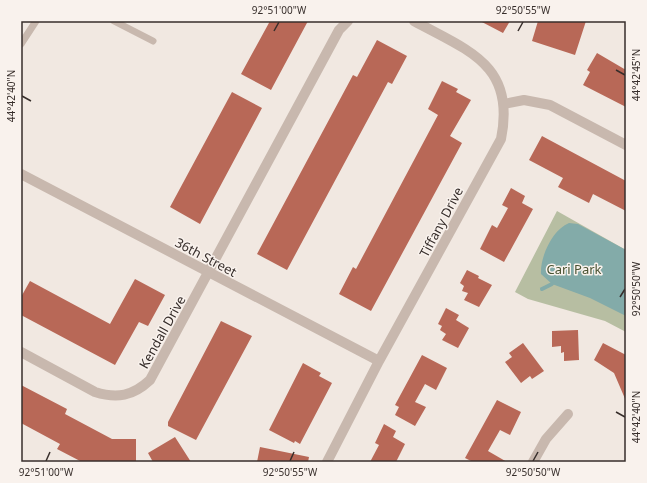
<svg xmlns="http://www.w3.org/2000/svg" width="647" height="483" font-family="'Noto Sans',sans-serif">
<style>
.green{fill:#b7bea2}
.water{fill:#83aba9}
.lines{fill:none;stroke-linecap:round;stroke-linejoin:round}
.stream{stroke:#83aba9;stroke-width:4}
.building{fill:#b86857}
.lane{stroke:#c8b8ae;stroke-width:7}
.street{stroke:#c8b8ae;stroke-width:10}
.ticks{fill:none;stroke:#372e2b;stroke-width:1.5}
.labels{text-anchor:middle;dominant-baseline:central;stroke-width:3;stroke-linejoin:round;paint-order:stroke}
.street-label{font-size:13px;fill:#372e2b;stroke:#f9f2ed}
.park-label{font-size:13px;fill:#495332;stroke:#f9f2ed}
.neatline{fill:none;stroke:#372e2b;stroke-width:1.5}
.ticks-label{font-size:10px;text-anchor:middle;fill:#372e2b}
</style>
<rect width="100%" height="100%" fill="#f1e8e1"/>
<path class="green" d="M557 211 626 250V332L605 321 528 299 515 292Z"/>
<path class="water" d="M569 223 578 224 626 250V316L590 298 552 284 541 274C540 257 552 230 569 223Z"/>
<g class="lines">
<path class="stream" d="M542 289 552 284"/>
</g>
<path class="building" d="M270 21H308L271 90 241 74Z
M480 21H510L503 33Z
M538 21H586L575 55 532 41Z
M377 40 407 56 392 84 388 82 287 270 257 254 353 75 357 77Z
M597 53 626 70V107L583 85 590 72 587 70Z
M442 81 458 89 456 92 471 100 450 136 462 143 371 311 339 294 353 267 356 269 438 115 428 109Z
M232 92 262 108 200 224 170 207Z
M542 136 626 181V211L593 194 589 203 558 187 563 178 529 160Z
M511 188 525 196 522 203 533 209 504 262 480 249 492 225 497 228 508 208 502 205Z
M467 270 479 276 478 278 492 285 479 307 464 300 468 293 462 291 464 286 460 283Z
M135 279 165 295 148 326 139 322 115 365 21 315V297L30 281 110 324Z
M446 308 459 315 456 320 469 328 458 348 442 340 446 334 440 330 442 326 438 324Z
M221 321 252 336 196 440 168 426V422Z
M578 330 579 360 564 361V352L561 353V346L552 347V331Z
M523 343 544 371 532 379 530 376 521 383 505 362 512 357 509 353Z
M603 343 626 355V401L614 373 594 360Z
M422 355 447 368 436 390 425 384 415 402 426 407 415 426 395 415 399 407 395 405Z
M303 363 321 373 319 376 332 383 300 444 295 441 294 443 269 430Z
M21 385 67 409 65 414 112 439H136V462H82L57 449 60 444 21 423Z
M497 400 521 412 510 435 500 430 488 451 507 462H473L465 458Z
M384 424 396 431 393 437 405 444 396 462H370L379 445 375 443Z
M175 437 191 462H153L148 453Z
M260 447 309 457 308 462H257Z"/>
<g class="lines">
<path class="lane" d="M114 21 153 41
M21 44 36 21"/>
<path class="street" d="M504 104 524 100 550 105 626 145
M21 174 379 361
M21 352 95 392C117 399 133 396 150 380L339 30 348 21
M327 462 379 361 501 139C516 65 469 51 414 21
M533 462 546 439 568 414"/>
</g>
<path class="ticks" d="M274 31 279 22M518 31 523 22M616 70 625 75M22 96 31 101M620 297 625 289M616 412 625 417M46 461 50 452M290 461 294 452M533 461 538 452"/>
<g class="labels">
<g class="street-label">
<text transform="translate(441 222) rotate(-62)">Tiffany Drive</text>
<text transform="translate(206 257) rotate(28)">36th Street</text>
<text transform="translate(162 332) rotate(-61)">Kendall Drive</text>
</g>
<g class="park-label">
<text x="574" y="269">Cari Park</text>
</g>
</g>
<rect width="647" height="483" fill="none" stroke="#f9f2ed" stroke-width="44"/>
<rect x="22" y="22" width="603" height="439" class="neatline"/>
<g class="ticks-label">
<text x="279" y="14">92°51'00"W</text>
<text x="523" y="14">92°50'55"W</text>
<text transform="translate(636 75) rotate(-90)" y="4">44°42'45"N</text>
<text transform="translate(11 96) rotate(-90)" y="4">44°42'40"N</text>
<text transform="translate(636 289) rotate(-90)" y="4">92°50'50"W</text>
<text transform="translate(636 417) rotate(-90)" y="4">44°42'40"N</text>
<text x="46" y="476">92°51'00"W</text>
<text x="290" y="476">92°50'55"W</text>
<text x="533" y="476">92°50'50"W</text>
</g>
</svg>
